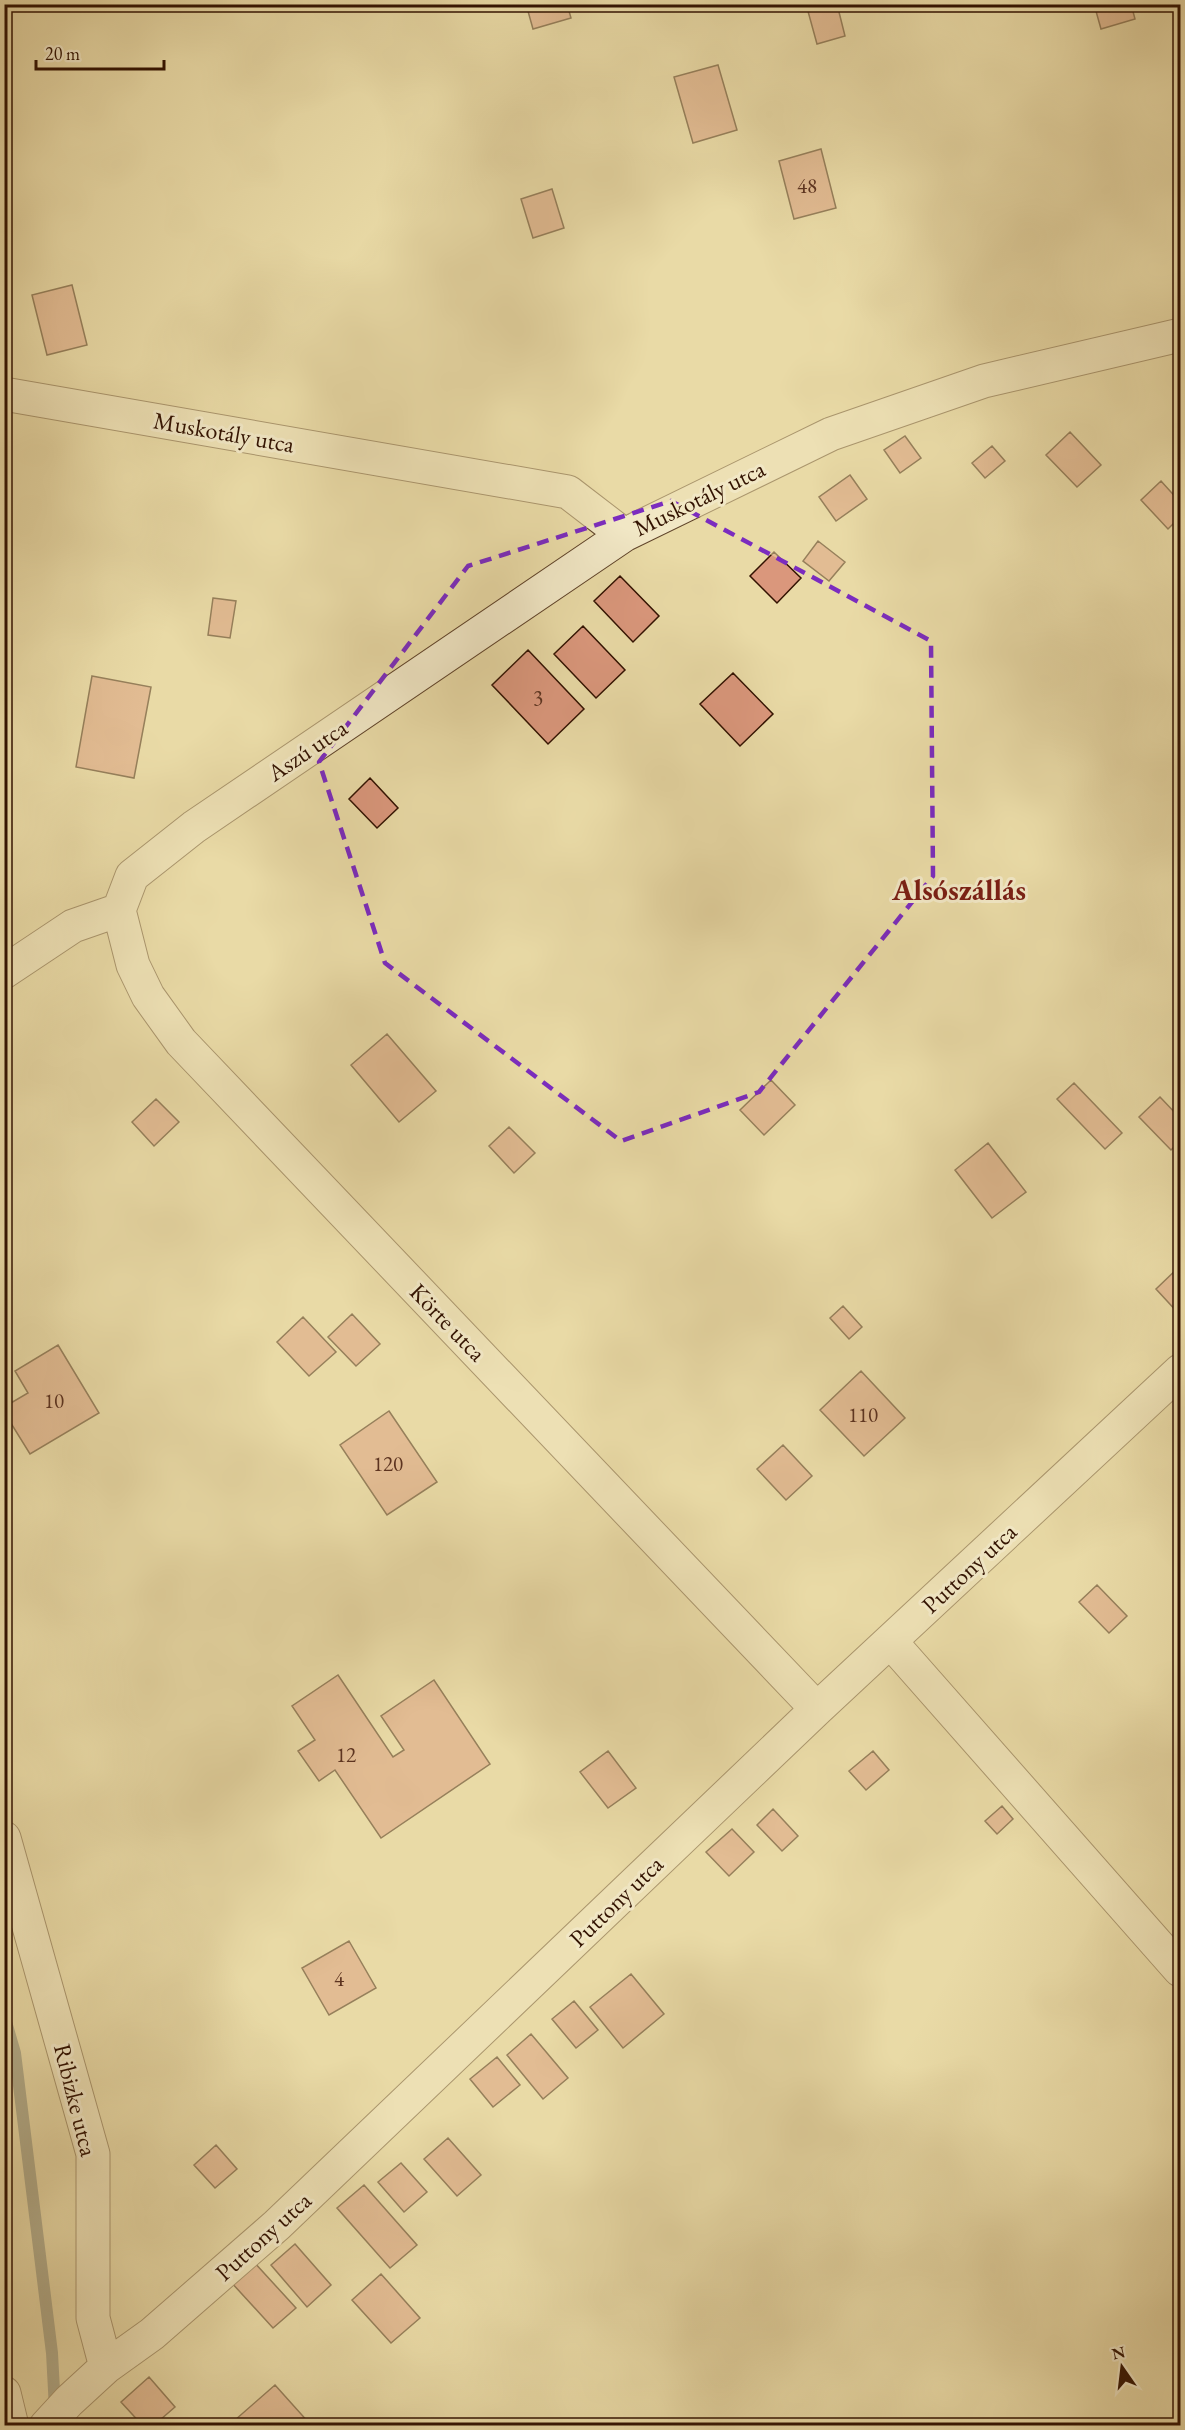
<svg xmlns="http://www.w3.org/2000/svg" width="1185" height="2430" font-family="'EB Garamond',serif">
<style>
.lines{fill:none;stroke-linecap:round;stroke-linejoin:round}
.stream{stroke:#72766c;stroke-width:12}
.building{fill:#da977c;stroke:#321201;stroke-width:1.5}
.minor-casing{stroke:#60442a;stroke-width:35}
.minor{stroke:#f1e7c5;stroke-width:33}
.marked{fill:none;stroke:#7b2cbf;stroke-width:4.5;stroke-dasharray:12 8;stroke-linejoin:round}
.labels{text-anchor:middle;dominant-baseline:central;stroke-width:6;stroke-linejoin:round;paint-order:stroke}
.number-label{font-size:21px;fill:#5c3320}
.street-label{font-size:24px;fill:#321201;stroke:#f1e7c5}
.district-label{font-size:30px;font-weight:bold;fill:#7a1f14;stroke:#f1e7c5}
</style>
<rect width="100%" height="100%" fill="#e9daa6"/>
<filter id="stains"><feTurbulence type="fractalNoise" baseFrequency=".00333" numOctaves="4"/><feColorMatrix values="0 0 0 0 .2 0 0 0 0 .09 0 0 0 0 .02 0 0 0 .5 -.17"/></filter>
<radialGradient id="worn" r=".72"><stop offset=".6" stop-color="#630" stop-opacity="0"/><stop offset="1" stop-color="#630" stop-opacity=".3"/></radialGradient>
<g class="lines">
<path class="stream" d="M4 2015 15 2053 52 2353 55 2409"/>
</g>
<path class="building" d="M526 4H567L571 18 533 29Z
M806 4H837L845 36 817 44Z
M1094 4H1131L1135 19 1101 29Z
M718 65 737 130 693 143 674 77Z
M821 149 836 208 794 219 779 161Z
M552 189 564 228 533 238 521 199Z
M72 285 87 345 47 355 32 295Z
M1070 432 1101 465 1077 487 1046 455Z
M905 436 921 458 900 473 884 450Z
M992 446 1005 461 985 478 972 463Z
M850 475 867 499 836 521 819 497Z
M1161 481 1180 502V517L1168 529 1141 500Z
M818 541 845 562 829 581 803 561Z
M774 552 801 578 777 603 750 576Z
M620 576 659 616 633 642 594 601Z
M213 598 236 601 230 638 208 635Z
M583 626 625 670 596 698 554 654Z
M528 650 584 709 548 744 492 685Z
M733 673 773 714 740 746 700 704Z
M92 676 151 687 134 778 76 767Z
M370 778 398 808 377 828 349 799Z
M387 1034 436 1091 399 1122 351 1065Z
M771 1080 795 1105 764 1135 740 1110Z
M1074 1083 1122 1133 1105 1149 1057 1099Z
M1160 1097 1180 1118V1141L1171 1150 1139 1117Z
M156 1099 179 1122 154 1146 132 1122Z
M509 1127 535 1153 514 1173 489 1146Z
M988 1143 1026 1192 992 1218 955 1170Z
M1180 1266V1315L1156 1289Z
M843 1306 862 1327 849 1339 830 1318Z
M352 1314 380 1344 356 1366 328 1337Z
M303 1317 336 1352 309 1376 277 1342Z
M58 1345 99 1413 30 1454 4 1412V1407L28 1393 15 1371Z
M861 1371 905 1418 864 1456 820 1410Z
M389 1411 437 1482 387 1515 340 1445Z
M783 1445 812 1476 786 1500 757 1469Z
M1097 1585 1127 1616 1109 1633 1079 1602Z
M338 1675 393 1757 404 1750 381 1716 434 1680 490 1764 381 1838 335 1770 319 1781 298 1751 315 1740 292 1706Z
M608 1751 636 1788 608 1808 580 1772Z
M873 1751 889 1770 866 1790 849 1771Z
M1002 1806 1013 1819 997 1834 985 1821Z
M773 1809 798 1836 782 1851 757 1825Z
M732 1829 754 1852 729 1876 706 1852Z
M349 1941 376 1988 329 2015 302 1968Z
M631 1974 664 2014 623 2048 590 2007Z
M574 2001 598 2030 576 2048 552 2019Z
M531 2034 568 2078 543 2099 507 2055Z
M497 2057 520 2085 493 2107 470 2079Z
M448 2138 481 2175 457 2196 424 2159Z
M216 2145 237 2169 215 2188 194 2165Z
M401 2163 427 2192 404 2212 378 2182Z
M364 2185 417 2245 390 2268 337 2208Z
M295 2244 331 2285 307 2307 271 2265Z
M253 2261 296 2308 273 2328 230 2281Z
M381 2274 420 2318 391 2343 352 2300Z
M149 2377 175 2407 153 2426H143L121 2402Z
M275 2385 310 2424 240 2426 235 2420Z"/>
<g class="lines">
<defs>
<path id="minor" d="M4 394 568 492 624 535
M119 910 132 876 194 827 624 535 831 434 984 381 1180 335
M119 910 133 965 148 996 181 1042 817 1709
M4 972 73 926 119 910
M890 1641 1180 1970
M4 1838 93 2154V2318L106 2367
M4 2393 12 2426
M46 2426 69 2401 106 2367 152 2334 277 2225 817 1709 1180 1371"/>
</defs>
<use href="#minor" class="minor-casing"/>
<use href="#minor" class="minor"/>
</g>
<path d="M0 0H1185V2430H0ZM671 501 931 641 933 876 759 1092 621 1141 385 963 319 762 468 566Z" fill="#e9daa6" fill-opacity=".55" fill-rule="evenodd"/>
<path class="marked" d="M671 501 931 641 933 876 759 1092 621 1141 385 963 319 762 468 566Z"/>
<g class="labels">
<g class="number-label">
<text x="807" y="185">48</text>
<text x="538" y="697">3</text>
<text x="54" y="1400">10</text>
<text x="863" y="1414">110</text>
<text x="388" y="1463">120</text>
<text x="346" y="1754">12</text>
<text x="339" y="1978">4</text>
</g>
<g class="street-label">
<text transform="translate(224 432) rotate(10)">Muskotály utca</text>
<text transform="translate(699 498) rotate(-26)">Muskotály utca</text>
<text transform="translate(307 750) rotate(-34)">Aszú utca</text>
<text transform="translate(448 1322) rotate(46)">Körte utca</text>
<text transform="translate(969 1568) rotate(-43)">Puttony utca</text>
<text transform="translate(616 1901) rotate(-44)">Puttony utca</text>
<text transform="translate(76 2100) rotate(76)">Ribizke utca</text>
<text transform="translate(263 2236) rotate(-42)">Puttony utca</text>
</g>
<g class="district-label">
<text x="959" y="889">Alsószállás</text>
</g>
</g>
<rect width="1185" height="2430" fill="none" stroke="#e9daa6" stroke-width="24"/>
<rect x="6" y="6" width="1173" height="2418" fill="none" stroke="#321201" stroke-width="3"/>
<rect x="12" y="12" width="1161" height="2406" fill="none" stroke="#321201" stroke-width="1.5"/>
<g transform="translate(1122 2367) rotate(346)" stroke="#f1e7c5" stroke-width="4.5" paint-order="stroke">
<path d="M0-4.5L10 22L0 15L-10 22Z" fill="#321201"/>
<text y="-9" font-size="16" font-weight="bold" text-anchor="middle" fill="#321201">N</text>
</g>
<path d="M36 60v9h128v-9" fill="none" stroke="#321201" stroke-width="3"/>
<text x="45" y="60" font-size="18" fill="#321201" stroke="#f1e7c5" stroke-width="4.5" paint-order="stroke">20 m</text>
<rect width="100%" height="100%" filter="url(#stains)"/>
<rect width="100%" height="100%" fill="url(#worn)"/>
</svg>
